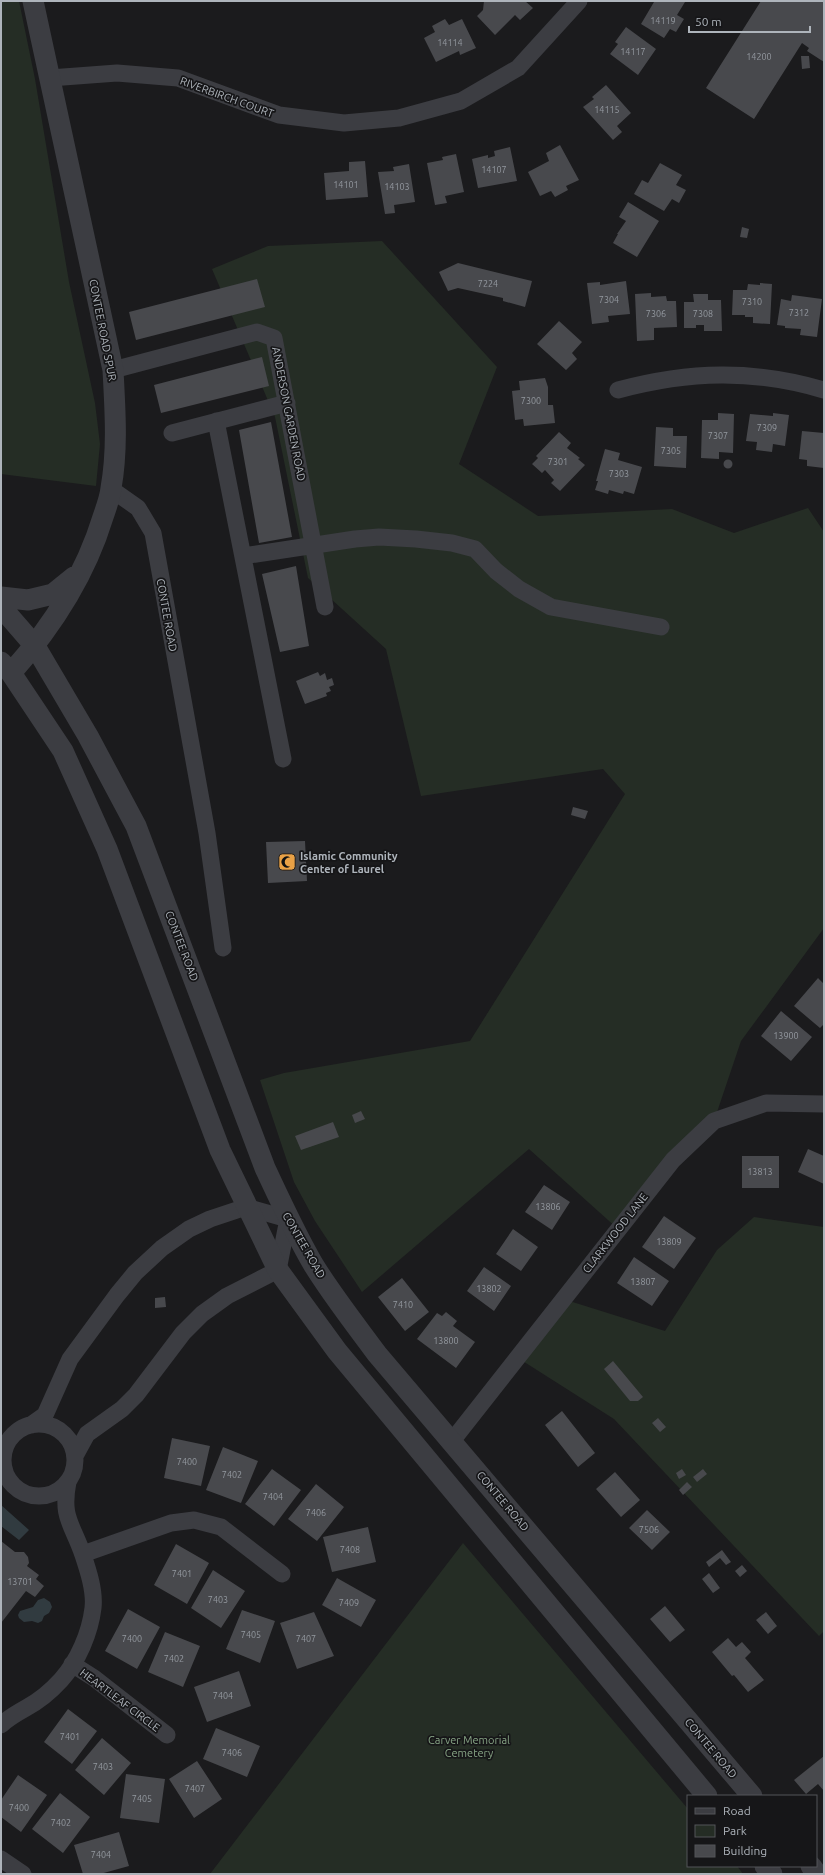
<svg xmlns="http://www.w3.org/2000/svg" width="825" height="1875" font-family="Ubuntu,sans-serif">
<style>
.green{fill:#252d25}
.water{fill:#313b40}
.building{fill:#48494d}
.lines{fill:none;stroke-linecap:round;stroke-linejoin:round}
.minor{stroke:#3c3d42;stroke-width:17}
.tertiary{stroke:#3c3d42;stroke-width:21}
.labels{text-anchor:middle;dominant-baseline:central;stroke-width:3.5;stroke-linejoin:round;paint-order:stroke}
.number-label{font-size:9px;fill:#9499a0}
.street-label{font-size:11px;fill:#aeb4bb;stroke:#161618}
.poi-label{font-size:11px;font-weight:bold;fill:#aeb4bb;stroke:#161618;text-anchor:start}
.park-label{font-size:11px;fill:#88a586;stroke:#161618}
</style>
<rect width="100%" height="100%" fill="#1b1b1d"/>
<path class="green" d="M1 1H19L35 79 69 282 95 403 100 444 96 486 1 474Z
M382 241 497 367 459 464 538 516 672 509 734 533 808 508 824 532V928L741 1041 714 1121 618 1229 529 1149 362 1292 315 1221 294 1182 260 1080 284 1073 470 1041 625 794 603 769 421 796 386 649 308 578 275 417 212 269 268 246Z
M754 1217 824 1227V1631L819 1636 614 1419 518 1358 563 1299 665 1331 717 1250Z
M463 1543 688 1809V1866H737L743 1874H210Z"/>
<path class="water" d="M1 1505 29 1530 19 1540 1 1526Z
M44 1598 50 1602 52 1607 49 1613 44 1616 42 1621 38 1623 32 1621 24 1622 19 1618 18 1615 20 1611 33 1607 38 1600Z"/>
<path class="building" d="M484 1H525L533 8 520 20 515 15 495 35 477 16 483 10Z
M652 1 685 2 677 15 684 19 676 32 670 29 664 38 641 24 654 2Z
M761 1H824V62L807 51 809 48 802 43 754 119 706 88Z
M445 19 449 25 462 19 476 48 460 55 459 51 436 62 424 38 435 32 432 26Z
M626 27 656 49 638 75 610 54 618 44 615 42Z
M801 56H809L810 68 802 69Z
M606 85 631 113 617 126 622 132 613 140 583 107 594 99 592 97Z
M560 145 579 180 566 186 568 190 555 197 551 191 540 196 528 172 549 161 546 153Z
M510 147 517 181 478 188 472 159 488 155V158L495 156 494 151Z
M456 154 464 192 445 196 447 203 435 205 427 163 443 160 442 157Z
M365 161 368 197 326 200 324 173 349 171V162Z
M660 163 682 175 676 185 686 190 679 203 672 199 664 211 634 194 642 180 648 183Z
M409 164 415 202 394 205 395 213 385 214 378 172 394 171 393 167Z
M628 202 659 221 637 257 613 243 618 234H617L626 221 619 217Z
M742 227 749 229 747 238 740 237Z
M458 263 532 281 525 307 503 301V298L458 288 448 291 439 272Z
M257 279 265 307 136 340 129 312Z
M626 281 630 314 608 316 609 322 592 324 587 283 600 282V285Z
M760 283 772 284 770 324 753 323V317H745V315H732L733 290H747L748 284 760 285Z
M651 293V297L666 296 667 301H676L677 327 654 328V340L637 341 635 294Z
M693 294H708V300H721L722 331H704V325H696V328H684V302H694Z
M792 295 822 299 817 337 800 335 801 329 785 328V326L777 325 781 299 791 301Z
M559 321 582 342 572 353 577 359 566 370 537 344Z
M262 357 269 386 161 413 154 385Z
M545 378 548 387V405H553L555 423 524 426 523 419 515 420 512 391 520 390 519 381Z
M718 413 734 414 733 453 719 452V459L701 458 702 420H718Z
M773 413 789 415 785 446 773 444 772 452 756 450 757 442 746 441 750 414 773 416Z
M271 422 292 537 259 543 239 430Z
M656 427 673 428V436H687L686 468 654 466Z
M802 431 824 433V468L807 466V460L799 459Z
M559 432 571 443 567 448 580 458 578 459 585 465 560 491 551 483 554 480 545 470 542 473 532 464 538 458 536 456Z
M605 449 620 453 618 460 642 467 634 494 624 491 623 494 609 490 608 494 595 490 598 481H596Z
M723.5 464a4.5 4.5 0 1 1 9 0a4.5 4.5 0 1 1-9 0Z
M296 566 309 646 280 652 262 574Z
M318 672 320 676 325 673 327 680 332 678 334 685 329 687 331 691 326 693 327 696 305 704 296 681Z
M573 807 588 811 585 819 571 815Z
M305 841 307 881 268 883 266 842Z
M818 978 824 984V1024L820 1028 794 1006Z
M781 1011 812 1037 791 1061 761 1036Z
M361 1111 365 1119 355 1123 352 1115Z
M333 1122 339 1137 301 1150 295 1136Z
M808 1149 824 1156V1184L798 1172Z
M742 1156H779V1188H742Z
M544 1185 570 1202 552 1230 525 1212Z
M664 1216 696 1238 674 1269 642 1247Z
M513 1229 538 1247 521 1271 496 1254Z
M634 1257 669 1281 652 1306 617 1283Z
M484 1267 511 1286 494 1311 467 1291Z
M402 1278 429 1312 405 1331 378 1297Z
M165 1297 166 1307 155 1308V1298Z
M446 1312 457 1321 453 1326 475 1342 456 1368 417 1339 437 1313 442 1316Z
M613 1361 643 1397 638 1401H630L604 1369Z
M562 1411 595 1453 578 1467 545 1425Z
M658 1418 666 1427 660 1432 652 1423Z
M172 1438 210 1446 201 1486 164 1478Z
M223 1447 258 1461 241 1503 206 1490Z
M272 1469 301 1490 274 1526 245 1504Z
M682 1469 686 1475 679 1479 676 1473Z
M703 1469 707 1474 697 1482 693 1477Z
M615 1472 640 1500 621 1517 596 1489Z
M687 1482 692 1487 683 1495 679 1490Z
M316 1484 344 1507 317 1541 288 1519Z
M647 1510 670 1532 652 1550 629 1528Z
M368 1527 376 1562 332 1572 323 1537Z
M1 1541 15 1552H24L28 1557 29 1563 27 1566 39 1575 36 1579 44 1586 35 1597 26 1591 1 1623Z
M176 1544 209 1563 187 1604 154 1585Z
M722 1550 731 1562 726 1565 720 1558 709 1567 706 1562Z
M742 1565 747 1571 740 1577 735 1571Z
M213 1570 245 1591 221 1628 191 1608Z
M709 1573 720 1588 713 1593 702 1579Z
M337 1578 376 1600 361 1627 322 1605Z
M665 1606 685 1630 670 1642 650 1619Z
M128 1609 160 1627 137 1669 105 1651Z
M242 1610 275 1621 260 1663 226 1649Z
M314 1612 334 1656 297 1669 280 1623Z
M766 1612 777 1626 768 1634 756 1620Z
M165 1632 200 1646 183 1687 148 1672Z
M728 1638 736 1647 742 1642 751 1652 745 1658 764 1680 748 1692 734 1675 732 1676 712 1652Z
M239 1671 251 1706 207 1722 194 1687Z
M68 1709 97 1731 72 1764 44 1742Z
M216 1728 260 1746 247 1777 203 1759Z
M102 1738 131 1763 104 1795 75 1770Z
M824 1756V1791L818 1784 806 1794 794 1780Z
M197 1761 222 1799 194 1818 169 1779Z
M126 1774 165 1779 159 1823 120 1818Z
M18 1775 47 1795 21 1832 1 1817V1800Z
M60 1793 90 1817 63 1853 32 1829Z
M119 1832 129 1866 100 1874H83L74 1845Z"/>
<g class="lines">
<path class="minor" d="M50 78 117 73 178 78 279 115 344 123 399 118 461 101 518 68 579 1
M113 370 257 332 274 338 325 607
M618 390C689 371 753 369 824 390
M216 421 283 759
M172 433 287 403
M111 489 138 508 153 533 207 833 223 948
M243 556 355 539 379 537 416 539 452 543 475 549 496 571 519 589 551 607 661 627
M3 1460a36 36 0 1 1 72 0a36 36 0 1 1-72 0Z
M31 1425 45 1415 70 1359 117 1295 135 1273 162 1248 189 1229 210 1219 246 1207 288 1219 278 1270 227 1296 202 1314 183 1333 136 1395 122 1409 87 1434 75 1456
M452 1441 673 1160 714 1121 766 1103 824 1104
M83 1554 171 1523 194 1520 221 1527 282 1574
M72 1664 94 1678 167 1735
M1 1725C8 1718 17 1713 26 1708 39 1701 51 1691 61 1680 78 1661 90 1633 93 1608 95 1591 88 1570 83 1555 72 1523 61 1518 68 1482
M1 1859 23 1874"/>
<path class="tertiary" d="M1 597 28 600 53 594 74 577
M1 607 35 646 88 736 136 826 265 1168C280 1200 295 1233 313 1264 332 1295 355 1324 377 1354L752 1796
M1 662 11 673 63 751 107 849 220 1150 278 1270 337 1351 707 1796
M11 673C52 627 85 576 103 517 106 508 110 498 111 488 118 449 115 409 113 370L33 1
M765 1866 772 1874
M811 1866 817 1874"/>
</g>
<defs>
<symbol id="mosque-square" viewBox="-11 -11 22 22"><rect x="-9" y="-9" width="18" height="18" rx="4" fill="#e9a146" stroke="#161618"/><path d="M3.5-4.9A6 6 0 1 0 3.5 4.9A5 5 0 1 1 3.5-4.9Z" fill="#111"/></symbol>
</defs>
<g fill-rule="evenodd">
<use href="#mosque-square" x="277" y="852" width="20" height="20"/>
</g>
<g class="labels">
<g class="number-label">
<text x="663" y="21">14119</text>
<text x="450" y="43">14114</text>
<text x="633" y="52">14117</text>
<text x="759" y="57">14200</text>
<text x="607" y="110">14115</text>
<text x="494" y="170">14107</text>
<text x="346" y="185">14101</text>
<text x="397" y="187">14103</text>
<text x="488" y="284">7224</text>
<text x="609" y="300">7304</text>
<text x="752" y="302">7310</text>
<text x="799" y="313">7312</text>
<text x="656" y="314">7306</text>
<text x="703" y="314">7308</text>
<text x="531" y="401">7300</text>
<text x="767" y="428">7309</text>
<text x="718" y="436">7307</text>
<text x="671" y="451">7305</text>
<text x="558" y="462">7301</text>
<text x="619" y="474">7303</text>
<text x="786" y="1036">13900</text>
<text x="760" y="1172">13813</text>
<text x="548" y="1207">13806</text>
<text x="669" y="1242">13809</text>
<text x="643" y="1282">13807</text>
<text x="489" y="1289">13802</text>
<text x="403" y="1305">7410</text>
<text x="446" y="1341">13800</text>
<text x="187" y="1462">7400</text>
<text x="232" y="1475">7402</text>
<text x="273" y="1497">7404</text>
<text x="316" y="1513">7406</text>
<text x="649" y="1530">7506</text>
<text x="350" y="1550">7408</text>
<text x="182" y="1574">7401</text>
<text x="20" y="1582">13701</text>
<text x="218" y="1600">7403</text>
<text x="349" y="1603">7409</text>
<text x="251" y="1635">7405</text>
<text x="132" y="1639">7400</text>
<text x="306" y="1639">7407</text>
<text x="174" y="1659">7402</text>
<text x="223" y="1696">7404</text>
<text x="70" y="1737">7401</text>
<text x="232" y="1753">7406</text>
<text x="103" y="1767">7403</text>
<text x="195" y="1789">7407</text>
<text x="142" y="1799">7405</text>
<text x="19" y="1808">7400</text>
<text x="61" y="1823">7402</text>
<text x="101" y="1855">7404</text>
</g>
<g class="street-label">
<text transform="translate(227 97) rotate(20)">RIVERBIRCH COURT</text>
<text transform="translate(103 330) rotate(79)">CONTEE ROAD SPUR</text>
<text transform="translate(289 414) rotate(79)">ANDERSON GARDEN ROAD</text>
<text transform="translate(167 615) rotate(80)">CONTEE ROAD</text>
<text transform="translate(182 946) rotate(69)">CONTEE ROAD</text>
<text transform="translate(615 1233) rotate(-52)">CLARKWOOD LANE</text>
<text transform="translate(304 1245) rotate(60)">CONTEE ROAD</text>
<text transform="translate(503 1501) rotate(50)">CONTEE ROAD</text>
<text transform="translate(120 1700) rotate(37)">HEARTLEAF CIRCLE</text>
<text transform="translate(711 1748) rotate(50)">CONTEE ROAD</text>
</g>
<g class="poi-label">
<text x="300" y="856">Islamic Community<tspan x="300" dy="13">Center of Laurel</tspan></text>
</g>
<g class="park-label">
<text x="469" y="1740">Carver Memorial<tspan x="469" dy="13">Cemetery</tspan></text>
</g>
</g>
<rect width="825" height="1875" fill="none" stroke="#aeb4bb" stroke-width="4"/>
<rect x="687" y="1795" width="130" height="72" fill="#161618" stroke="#535559"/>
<rect x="695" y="1808" width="20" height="6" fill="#3c3d42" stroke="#535559"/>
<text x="723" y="1815" font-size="12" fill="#aeb4bb">Road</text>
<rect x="695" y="1825" width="20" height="12" fill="#252d25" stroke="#535559"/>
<text x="723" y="1835" font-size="12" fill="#aeb4bb">Park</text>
<rect x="695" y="1845" width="20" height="12" fill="#48494d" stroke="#535559"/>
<text x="723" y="1855" font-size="12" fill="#aeb4bb">Building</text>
<path d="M689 26v6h121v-6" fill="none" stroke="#aeb4bb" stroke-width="2"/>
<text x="695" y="26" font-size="12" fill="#aeb4bb" stroke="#161618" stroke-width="3" paint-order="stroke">50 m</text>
</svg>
